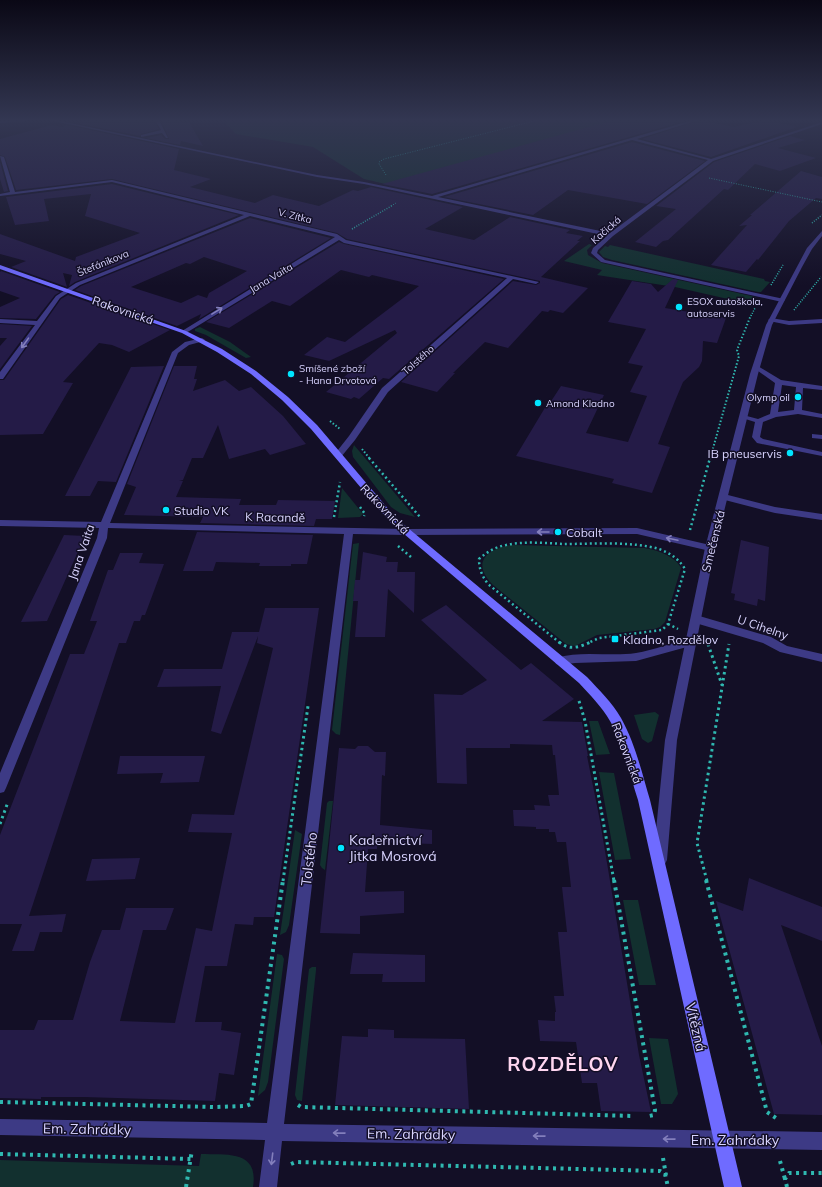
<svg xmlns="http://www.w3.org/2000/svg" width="822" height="1187" font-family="Mulish,sans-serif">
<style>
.green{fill:#12302f}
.building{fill:#241b47;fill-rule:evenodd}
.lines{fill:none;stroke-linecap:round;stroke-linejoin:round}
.path-far5{stroke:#2fb8b0;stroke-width:1;stroke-dasharray:1 1.5;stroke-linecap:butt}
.path-far4{stroke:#2fb8b0;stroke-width:1.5;stroke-dasharray:1 1.5;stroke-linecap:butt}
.path-far3{stroke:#2fb8b0;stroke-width:2;stroke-dasharray:1.5 2;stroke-linecap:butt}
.path-far2{stroke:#2fb8b0;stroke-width:2.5;stroke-dasharray:2 3;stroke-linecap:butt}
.path-far1{stroke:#2fb8b0;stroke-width:3;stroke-dasharray:2.5 3.5;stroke-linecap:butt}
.path{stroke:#2fb8b0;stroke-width:4;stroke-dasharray:3 4.5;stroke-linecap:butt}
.service{fill:#3d3a85;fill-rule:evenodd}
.minor{fill:#3d3a85;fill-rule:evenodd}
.tertiary{fill:#3d3a85;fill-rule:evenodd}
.secondary{fill:#6f6bff;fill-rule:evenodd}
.oneway{stroke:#837fbc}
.poi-dot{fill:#00e5ff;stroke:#130f26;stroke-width:1.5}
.labels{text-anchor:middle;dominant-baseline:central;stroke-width:3;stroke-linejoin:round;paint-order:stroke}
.far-street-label{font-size:10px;fill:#d9d4ff;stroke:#130f26}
.far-poi-label{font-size:10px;fill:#d9d4ff;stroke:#130f26;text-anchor:start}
.street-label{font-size:12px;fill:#d9d4ff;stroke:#130f26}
.poi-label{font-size:12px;fill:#d9d4ff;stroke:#130f26;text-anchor:start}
.near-poi-label{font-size:14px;fill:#d9d4ff;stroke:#130f26;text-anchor:start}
.near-street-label{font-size:14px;fill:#d9d4ff;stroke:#130f26}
.near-district-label{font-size:19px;font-weight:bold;letter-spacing:1px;fill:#ffd6f0;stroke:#130f26}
</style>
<rect width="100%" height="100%" fill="#130f26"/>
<path class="green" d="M223 120H632L394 186 364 179 313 147 236 134Z
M589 244 592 245 587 250 588 255 602 263 756 297 750 304 675 287 597 275 602 270 564 261Z
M610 245 764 279 765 281 770 282 761 292H758L612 260 603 257 599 252 605 246 608 247Z
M200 327 230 342 251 357 246 358 206 335 195 331V329Z
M354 445 415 517 400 513 391 507 353 457 352 451Z
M342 488 363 514 360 517 338 518Z
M359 543 340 735 336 734 332 730 353 544Z
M512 545 644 548C657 550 675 556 681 568L665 622 660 627 654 629 597 635 575 646 566 644 493 585C471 563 486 549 512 545Z
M655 712 659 715 652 741 648 743 642 739 634 715Z
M589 721H598L610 754 596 755Z
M599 772 614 773 631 859 615 860Z
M329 801H333L325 870 322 868 320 865 327 803Z
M295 830 302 834 289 925 286 932 280 935Z
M623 900H638L656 985H639Z
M277 954 282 955 284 959 268 1082 265 1090 258 1096Z
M312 967H316V970L302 1101 297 1100 295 1095 309 969Z
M649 1038 668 1039 678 1094 672 1104H661Z
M201 1154C227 1155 259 1150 253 1187H0V1160L199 1166Z"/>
<path class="building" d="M86 120H154L159 129 141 134 140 136 76 123Z
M161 120H180L181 122H189L203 146 181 141 180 145 146 138 161 135 165 139H169Z
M614 120H688L432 194 382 184Z
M700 120 734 127 765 120 797 127 711 157 642 139Z
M52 125 62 127 67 125 179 149 174 170 211 179 190 187 255 203 273 195 319 206 353 190 358 191 371 187 463 207 425 229 474 240 510 217 570 230 566 233 583 236 577 241H580L541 277 588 288 563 313 550 310 548 312 542 311 508 348 485 342 453 373H455L437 392 401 382 513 281 536 285 540 283V281L347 239 337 233 112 179 16 190 5 157 0 155V139Z
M790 136 805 140 778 148 816 158 780 171 755 164 728 190 724 189 668 240 663 241 656 247 635 242 676 209 656 206 714 162Z
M632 142 705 161 647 204 568 190 533 215 444 197Z
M0 162 8 191 4 192 0 179Z
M801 171 822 177V199L816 198 789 221 758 260 757 259 746 272 711 265 747 225 739 226 752 215H750Z
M112 184 239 215 75 282 69 286 72 275 63 273 67 287 11 267 26 261 0 254V234L75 261 76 257 140 233 85 216 91 194 44 199 49 221 15 225 6 197Z
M250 218 331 238 199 319 201 314 177 326 75 290 81 286ZM204 257 247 271 209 293 207 298 198 295 181 303 131 287 186 263 190 264Z
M339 242 344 244 504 279 389 379 383 378 359 399 354 397 351 399 326 392 397 333 395 330 329 361 304 355 327 337 345 342 419 286 372 275 369 277 341 270 290 306 272 301 229 328 206 322Z
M1 271 60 292 55 295 36 319 0 318V307L20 298 0 291V272Z
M673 279 678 280 665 308 726 318 717 343 703 341 702 361 699 367 683 382 675 401 658 444 670 447 652 493 612 483 614 479 516 456 546 406H548L561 386 604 395 586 433 628 442 647 396 630 392 643 366 628 363 646 329 608 322 632 281 651 284 658 292Z
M68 295 170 330 129 352 112 345 99 343 63 382 73 383 43 434 0 435V380H4L61 299Z
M0 324 32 326 0 369V346L7 338H0Z
M164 366 116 482 98 481 90 496H65L131 367Z
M174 366H197L194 379H197L193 391 225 380 239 391 251 387 283 416 306 444 270 455 265 449 229 459 218 425 203 458H192L183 480 179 481H183L176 497 241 499 239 505H276L278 500 335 501 332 519H316L314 526 200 523 203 517 124 515 136 487 127 484Z
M197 532 313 535 307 564H291V566H259L260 563 216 562 213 571H183Z
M64 535 85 536 47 621 21 622Z
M741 540 769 547 765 601 758 599 757 606 734 600 735 594 731 593Z
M363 552 387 557 386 562H398L397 572H415L414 613 388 589 385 637H355L358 601H353L355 580H360Z
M120 553H143L139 563 164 564 145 615H142L140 621H134L126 643H119L29 916 66 914 62 932H40L34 951H12L22 924H0V835L70 654H84L97 621H90L108 570H113Z
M446 605 521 670 531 663 574 699 542 721 582 722 588 756H587L600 821 639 1055 651 1112 601 1111 597 1083H582L576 1042 540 1041 538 1020 555 1021V1012H556L554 996H564L558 932H567L562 887H571L566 842H557L555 832H549V829H536V827L514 826 513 810H535L534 805 550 806 548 795H559L555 755H553L552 745 510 744V748H466L467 784 437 783 434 694 462 695 487 680 421 620Z
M265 608H319L274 917H254L253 925 235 924 227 966H205L195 1022H222L221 1030 241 1033 234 1075 219 1073 215 1101 84 1097H41V1099L0 1098V1030H34L38 1020H73L90 962 102 930H120L126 908H174L166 930H143L120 1021 175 1023 196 928 212 931 232 833 188 832 192 814 234 815 273 648 257 643 258 636 221 734 211 731 221 686 157 687 164 669H222L232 632H259Z
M358 746H368L375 752H386L385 776 382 775 380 825 432 830V844L377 842V849H368L365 892 404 891V913L360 916V934L320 933 339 748 355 749Z
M120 756H205L199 782 160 783 163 773 117 774Z
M140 858 135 879 86 881 92 859Z
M749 878 822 907V941L781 925 822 1046V1115L774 1114 716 901 743 911Z
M353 953 425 955V982H382L383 974H350Z
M368 1029 394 1030V1038L465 1039 469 1109 335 1105 342 1036 368 1037Z"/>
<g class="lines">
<path class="path-far5" d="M386 175 379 164V162L384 159 538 120
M709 178 822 202
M391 206 396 203"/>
<path class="path-far4" d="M812 223 822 215
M352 229 393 205
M771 285 783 265
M794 310 821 277
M751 316 755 308"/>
<path class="path-far3" d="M330 421 340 429
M362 449 370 459
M710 459 739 356 737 350 751 315"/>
<path class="path-far2" d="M369 458 420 517
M360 507 365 514 364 516
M334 517 340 482
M690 530 710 458
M398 546 411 557
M668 624 678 629
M560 643 488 584C482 576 479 569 479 559 487 552 495 547 506 545 524 541 545 543 564 544 593 544 632 541 659 549 670 553 679 559 685 569L668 624 662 630 599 638 588 643"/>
<path class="path-far1" d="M559 642C570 651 579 647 591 642
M708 644 722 685
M579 701 585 721 614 881
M0 824 8 802
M283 881 308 706
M707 881 697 843 729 644"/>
<path class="path" d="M614 880 655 1110 654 1115 649 1116
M706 880 767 1112 776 1118
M0 1102 214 1107 246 1106 251 1104 283 880
M298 1105 301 1107 634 1116
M0 1154 191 1159
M663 1158 666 1175
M780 1161 785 1179
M291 1164 296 1162 660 1171 665 1174 668 1187
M186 1187 192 1150
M787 1187 785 1179 789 1173H822"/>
<path class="service" d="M771 318 789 321 822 319V323L789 325 769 321 768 320Z
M756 365 781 380 822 386V390L803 388 802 410 822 414V418L798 414 776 417 763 422 760 437 763 439 822 452V456L757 443 752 437 755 422 739 417 743 415 758 419 770 414 775 383 754 368V366ZM782 385 796 387 794 410 778 412Z
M812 434 822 435V439L812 438Z
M724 494 775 507 822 514V520L775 513 721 499 720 497 721 495Z
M637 528 710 545 715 548 710 551 637 534 406 535 401 532 406 529Z
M696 615 771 637 787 646 822 654V662L780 652 763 643 692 622 691 619 692 616Z
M690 638 694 639 695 642 694 645 636 661 575 663 560 665 556 664 555 661 556 658C582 650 610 657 636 653 654 650 672 643 690 638Z"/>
<path class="minor" d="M27 120 25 121 0 123V121Z
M49 120H56L317 175 364 182 432 196 693 120H699L637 139 711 159 822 122V124L713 161 613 236 598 250 597 253 605 260 784 299 785 300 782 302 601 262 591 253 593 248 607 236 364 184 317 177ZM632 140 708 160 610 233 438 197Z
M155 120H159L168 138H166L162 133 141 137V135L161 130Z
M0 156 4 157 15 192 112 180 337 234 346 240 539 282 536 284 513 279 388 392 355 440 341 457H338L334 455 349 436 382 388 507 278 344 243 339 240 186 333H182V331L335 237 250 216 80 285 60 298 3 379H0V372L35 325 0 323V319L37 321 56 296 76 283 244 215 112 182 0 196V194L10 192Z
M202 338 205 340 204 341 189 345 178 353 110 523 406 529 411 532 406 535 353 534 284 1124 822 1132V1150L282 1141 277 1187H259L265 1140 0 1135V1119L267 1123 344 534 108 528 107 538 6 788 4 792 0 793V773L97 538 99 528 0 526V520L101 522 172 352 185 342Z"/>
<path class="tertiary" d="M822 231V236L812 249 802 267 772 325 758 374 715 548 677 740 667 860 665 864 660 866 655 864 653 860 665 740 705 548 750 374 766 325 807 248Z"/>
<path class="secondary" d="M0 265 186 331 222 349 256 371 288 397 317 425 396 518 587 677C599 690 612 702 621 718 635 743 642 773 650 800L742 1187H724L638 800C630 776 623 742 610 721 602 707 590 695 579 683L390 522 311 429 282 400 251 374 217 352 182 333 0 269Z"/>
</g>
<defs><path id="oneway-shaft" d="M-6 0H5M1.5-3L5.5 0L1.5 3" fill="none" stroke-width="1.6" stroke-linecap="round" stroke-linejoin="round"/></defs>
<g class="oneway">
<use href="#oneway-shaft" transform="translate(217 311) rotate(-31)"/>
<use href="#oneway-shaft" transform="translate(25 343) rotate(126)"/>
<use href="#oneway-shaft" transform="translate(543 532) rotate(180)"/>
<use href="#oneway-shaft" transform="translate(672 539) rotate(-168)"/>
<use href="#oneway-shaft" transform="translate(339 1133) rotate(-179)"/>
<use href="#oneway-shaft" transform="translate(539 1136) rotate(-179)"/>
<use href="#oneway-shaft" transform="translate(669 1139) rotate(-179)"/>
<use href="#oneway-shaft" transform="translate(272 1159) rotate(97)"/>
</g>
<linearGradient id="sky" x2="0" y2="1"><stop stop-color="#0a0815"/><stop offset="0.42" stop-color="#333752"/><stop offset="1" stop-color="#333752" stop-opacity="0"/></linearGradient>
<rect width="822" height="286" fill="url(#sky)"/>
<g class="poi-dot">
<circle cx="679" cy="307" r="4"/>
<circle cx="291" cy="374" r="4"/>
<circle cx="798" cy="397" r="4"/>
<circle cx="538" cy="403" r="4"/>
<circle cx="790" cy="453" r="4"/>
<circle cx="166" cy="510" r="4"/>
<circle cx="558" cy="532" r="4"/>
<rect x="611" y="635" width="8" height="8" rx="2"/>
<circle cx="341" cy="848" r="4"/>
</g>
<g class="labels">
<g class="far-street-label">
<text transform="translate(295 216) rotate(14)">V. Zítka</text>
<text transform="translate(606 230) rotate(-41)">Kačická</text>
<text transform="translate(103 263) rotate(-22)">Štefánikova</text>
<text transform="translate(271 278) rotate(-31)">Jana Vaita</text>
<text transform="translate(418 360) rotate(-42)">Tolstého</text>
</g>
<g class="far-poi-label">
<text x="687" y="301">ESOX autoškola,<tspan x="687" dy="12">autoservis</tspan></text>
<text x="299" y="368">Smíšené zboží<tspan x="299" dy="12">- Hana Drvotová</tspan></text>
<text x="790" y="397" text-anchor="end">Olymp oil</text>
<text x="546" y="403">Amond Kladno</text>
</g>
<g class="street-label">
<text transform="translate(123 310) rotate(19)">Rakovnická</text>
<text transform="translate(385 509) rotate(46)">Rakovnická</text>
<text transform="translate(275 517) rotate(1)">K Racandě</text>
<text transform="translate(713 541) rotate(-76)">Smečenská</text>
<text transform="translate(81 552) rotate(-71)">Jana Vaita</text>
<text transform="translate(763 627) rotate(19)">U Cihelny</text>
<text transform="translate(627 753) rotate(69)">Rakovnická</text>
</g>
<g class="poi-label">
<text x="782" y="453" text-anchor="end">IB pneuservis</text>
<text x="174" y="510">Studio VK</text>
<text x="566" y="532">Cobalt</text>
<text x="623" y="639">Kladno, Rozdělov</text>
</g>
<g class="near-poi-label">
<text x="349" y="840">Kadeřnictví<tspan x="349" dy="16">Jitka Mosrová</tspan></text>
</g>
<g class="near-street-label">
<text transform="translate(309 859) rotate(-83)">Tolstého</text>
<text transform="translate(696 1027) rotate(77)">Vítězná</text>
<text transform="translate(87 1129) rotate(1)">Em. Zahrádky</text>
<text transform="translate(411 1134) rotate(1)">Em. Zahrádky</text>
<text x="735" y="1140">Em. Zahrádky</text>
</g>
<g class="near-district-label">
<text x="563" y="1064">ROZDĚLOV</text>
</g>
</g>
</svg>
